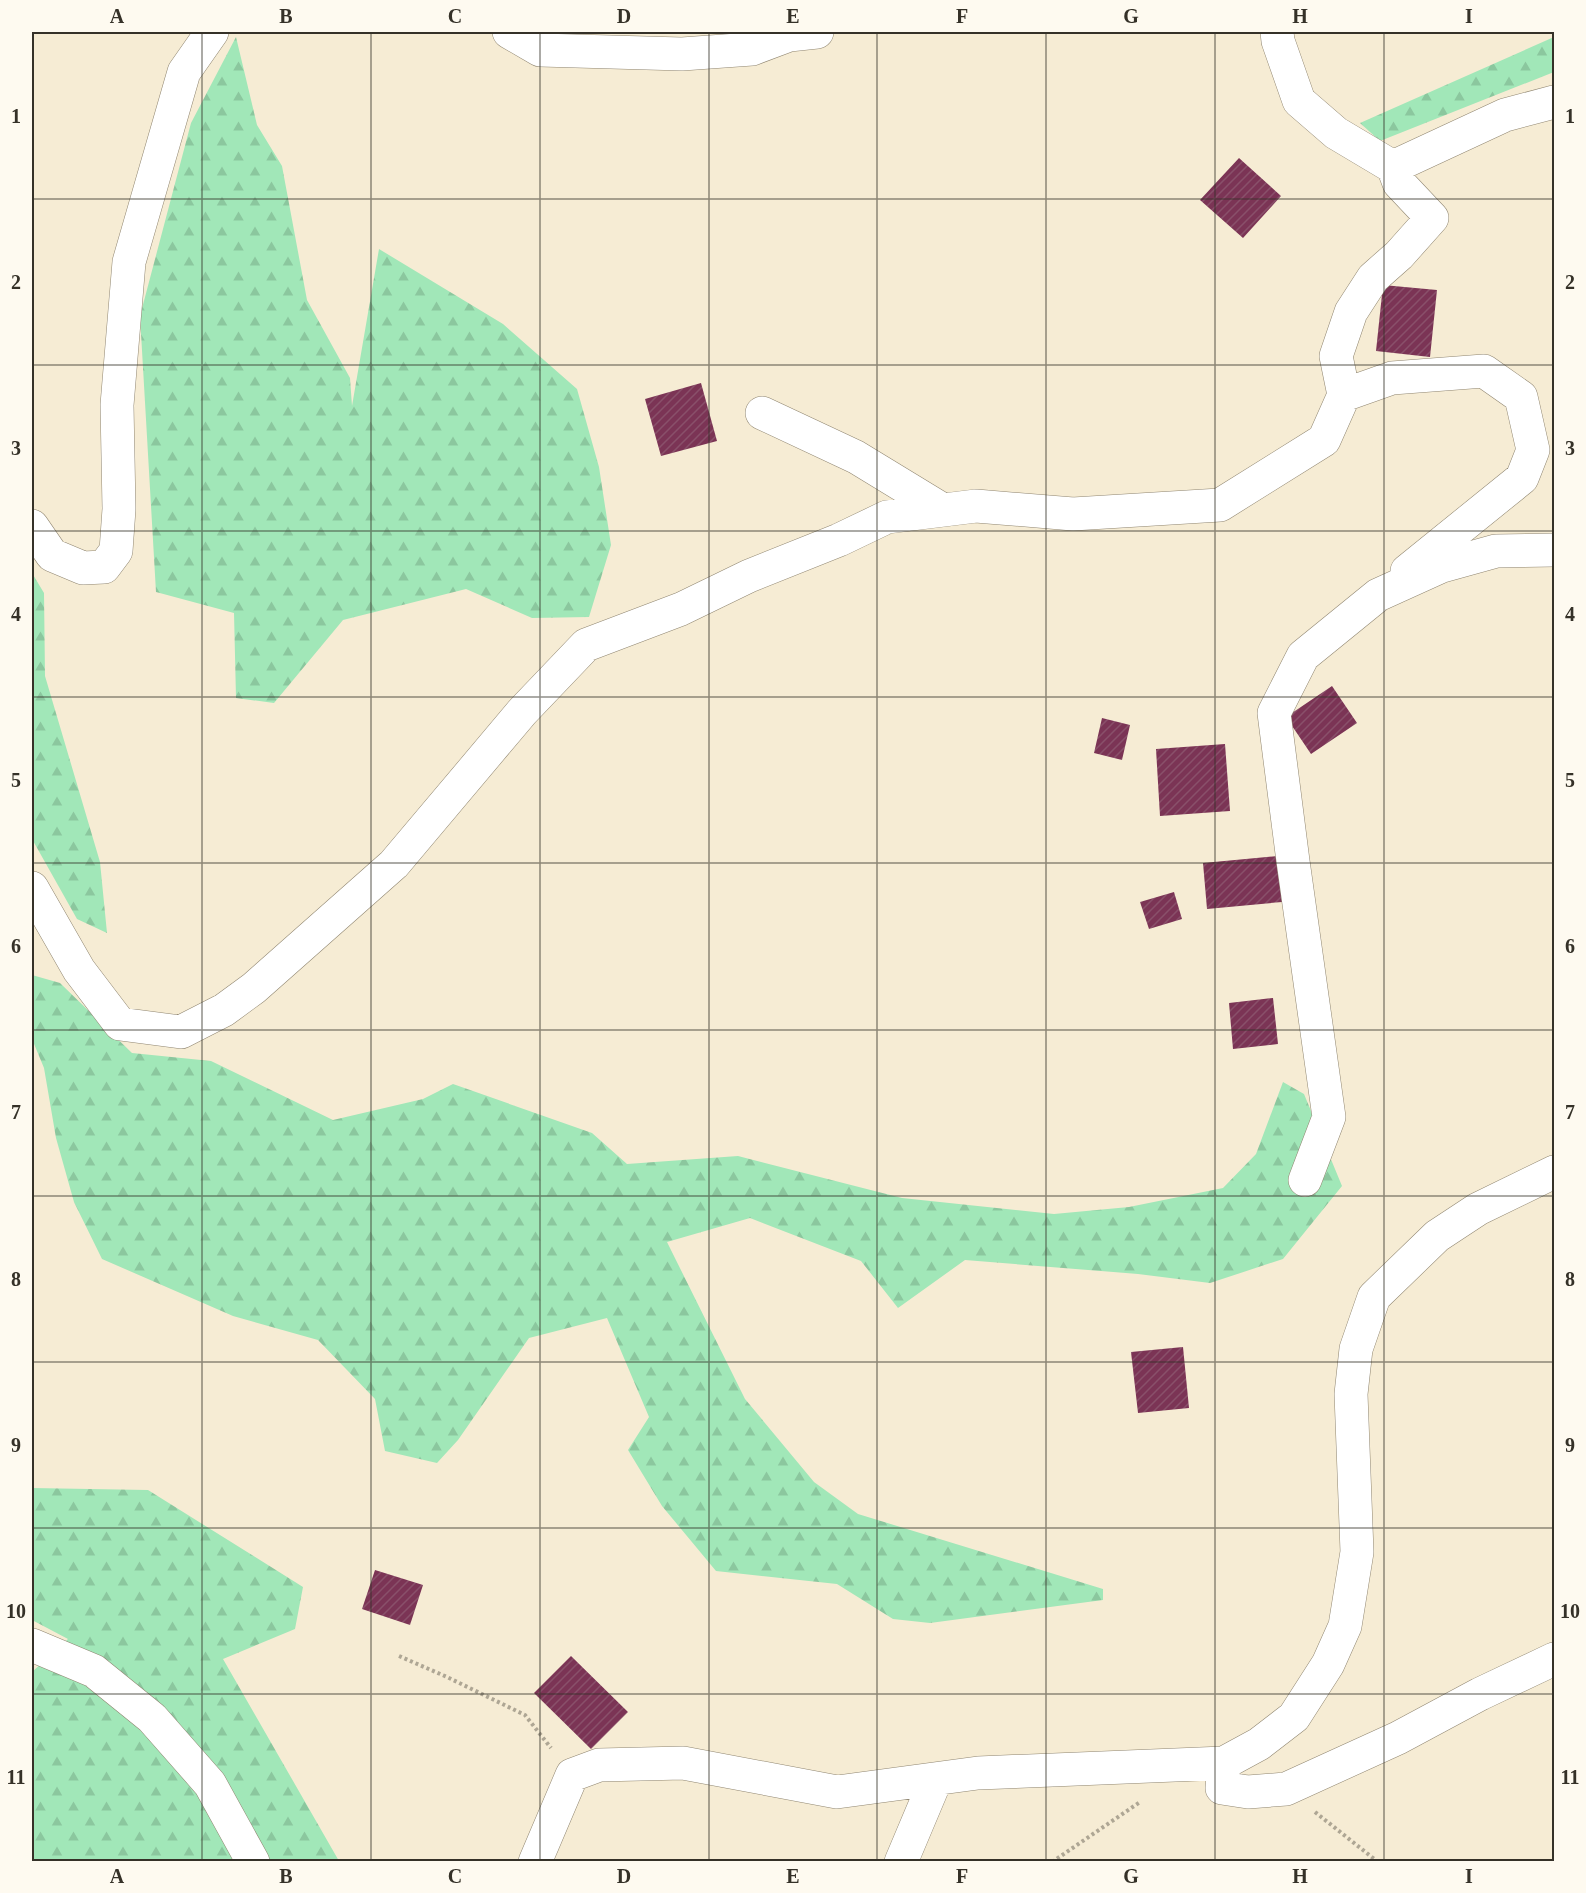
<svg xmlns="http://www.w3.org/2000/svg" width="1586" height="1893" font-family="Georgia,serif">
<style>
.forest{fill:url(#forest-firs)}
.building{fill:url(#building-hatch)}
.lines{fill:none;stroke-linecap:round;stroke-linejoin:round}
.street-casing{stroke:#908671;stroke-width:34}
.path{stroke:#aea694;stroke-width:4;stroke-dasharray:3 3;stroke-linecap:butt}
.street{stroke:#fff;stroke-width:33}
.grid{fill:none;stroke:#353128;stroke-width:1.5;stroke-opacity:0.55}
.neatline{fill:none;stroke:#353128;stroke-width:2}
.grid-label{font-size:20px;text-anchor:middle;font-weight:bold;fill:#353128}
</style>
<defs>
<pattern id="forest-firs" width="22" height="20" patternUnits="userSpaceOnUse" patternTransform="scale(1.5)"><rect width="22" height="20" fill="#a1e7b8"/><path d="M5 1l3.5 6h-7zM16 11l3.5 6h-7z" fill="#8bc79e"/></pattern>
<pattern id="building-hatch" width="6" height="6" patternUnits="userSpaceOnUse" patternTransform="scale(1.5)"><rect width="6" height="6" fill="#7b3455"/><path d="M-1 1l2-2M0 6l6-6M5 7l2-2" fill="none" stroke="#89506a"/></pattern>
</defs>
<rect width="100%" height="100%" fill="#f6ecd4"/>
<path class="forest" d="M236 37 257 125 282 166 307 300 350 378 352 406 379 249 503 324 577 389 599 467 611 545 589 617 532 618 466 589 343 620 274 703 236 698 234 613 156 592 140 316 191 123Z
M1554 37V72L1380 141 1360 123Z
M32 573 44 593 45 676 100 862 107 933 77 919 32 839Z
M32 975 60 983 132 1053 211 1061 333 1120 423 1099 453 1084 592 1133 627 1164 738 1156 902 1198 1054 1214 1129 1207 1223 1188 1256 1154 1283 1082 1304 1094 1342 1186 1283 1259 1210 1283 1138 1274 965 1260 898 1308 861 1261 750 1218 667 1242 745 1399 814 1482 858 1514 1103 1589V1600L930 1623 893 1619 837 1584 716 1571 662 1506 628 1450 649 1417 607 1318 529 1338 458 1440 437 1463 385 1451 375 1399 318 1340 233 1316 102 1259 74 1202 56 1138 44 1068 32 1039Z
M32 1488 148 1490 303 1587 295 1629 223 1659 339 1861H32V1672L68 1639 32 1620Z"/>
<path class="building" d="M1239 158 1281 196 1243 238 1200 200Z
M1383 285 1437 290 1430 357 1376 351Z
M701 383 717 441 661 456 645 399Z
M1332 686 1357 723 1311 754 1286 717Z
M1102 718 1130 725 1122 760 1094 753Z
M1225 744 1230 811 1160 816 1156 749Z
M1278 856 1282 902 1207 909 1203 863Z
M1174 892 1182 919 1149 929 1140 902Z
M1273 998 1278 1044 1233 1049 1229 1003Z
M1183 1347 1189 1408 1138 1413 1131 1352Z
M375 1570 423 1585 410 1625 362 1609Z
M571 1656 628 1712 591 1749 534 1693Z"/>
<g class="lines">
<defs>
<path id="street" d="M509 32 540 50 682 54 752 49 789 35 817 32
M1393 167 1505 115 1554 102
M1344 395 1392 378 1484 371 1521 397 1533 450 1522 478 1407 571
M762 413 856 457 943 510
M32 526 52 555 83 568 104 567 116 551 119 509 117 405 129 262 184 72 212 32
M32 888 79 970 120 1024 181 1032 224 1010 254 988 394 864 522 712 586 645 681 609 749 576 839 540 887 517 976 506 1073 514 1220 505 1324 440 1344 395 1336 356 1351 312 1373 278 1399 255 1432 218 1399 183 1393 167 1336 133 1299 101 1278 41 1277 32
M1554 1172 1478 1209 1437 1236 1374 1297 1356 1349 1351 1394 1357 1552 1345 1626 1328 1664 1294 1717 1259 1744 1224 1763 1222 1788 1248 1792 1286 1789 1398 1738 1480 1694 1554 1659
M1305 1180 1329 1117 1293 861 1274 713 1303 656 1378 595 1442 566 1496 551 1554 550
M32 1645 94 1671 152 1718 210 1784 253 1862
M535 1862 572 1775 599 1765 683 1763 837 1792 978 1773 1224 1763
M901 1862 936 1779"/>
</defs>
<use href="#street" class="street-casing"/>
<path class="path" d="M399 1656 447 1677 525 1715 551 1748
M1315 1812 1378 1862
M1052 1862 1140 1802"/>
<use href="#street" class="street"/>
</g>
<path class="grid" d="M202 32V1862M371 32V1862M540 32V1862M709 32V1862M877 32V1862M1046 32V1862M1215 32V1862M1384 32V1862M32 199H1554M32 365H1554M32 531H1554M32 697H1554M32 863H1554M32 1030H1554M32 1196H1554M32 1362H1554M32 1528H1554M32 1694H1554"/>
<rect width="1586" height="1893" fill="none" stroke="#fefaf0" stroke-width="66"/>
<rect x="33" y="33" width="1520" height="1827" class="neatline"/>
<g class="grid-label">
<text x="117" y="23">A</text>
<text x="286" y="23">B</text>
<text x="455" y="23">C</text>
<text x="624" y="23">D</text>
<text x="793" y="23">E</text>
<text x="962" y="23">F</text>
<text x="1131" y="23">G</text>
<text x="1300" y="23">H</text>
<text x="1469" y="23">I</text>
<text x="16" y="123">1</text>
<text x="1570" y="123">1</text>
<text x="16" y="289">2</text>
<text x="1570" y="289">2</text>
<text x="16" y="455">3</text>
<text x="1570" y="455">3</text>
<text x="16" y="621">4</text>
<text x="1570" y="621">4</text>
<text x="16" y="787">5</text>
<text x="1570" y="787">5</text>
<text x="16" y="953">6</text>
<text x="1570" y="953">6</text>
<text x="16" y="1119">7</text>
<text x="1570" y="1119">7</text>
<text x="16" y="1286">8</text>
<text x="1570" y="1286">8</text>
<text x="16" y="1452">9</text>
<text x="1570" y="1452">9</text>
<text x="16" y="1618">10</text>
<text x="1570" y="1618">10</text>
<text x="16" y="1784">11</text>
<text x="1570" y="1784">11</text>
<text x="117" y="1883">A</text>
<text x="286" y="1883">B</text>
<text x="455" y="1883">C</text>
<text x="624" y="1883">D</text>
<text x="793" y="1883">E</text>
<text x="962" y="1883">F</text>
<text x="1131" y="1883">G</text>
<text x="1300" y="1883">H</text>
<text x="1469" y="1883">I</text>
</g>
</svg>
